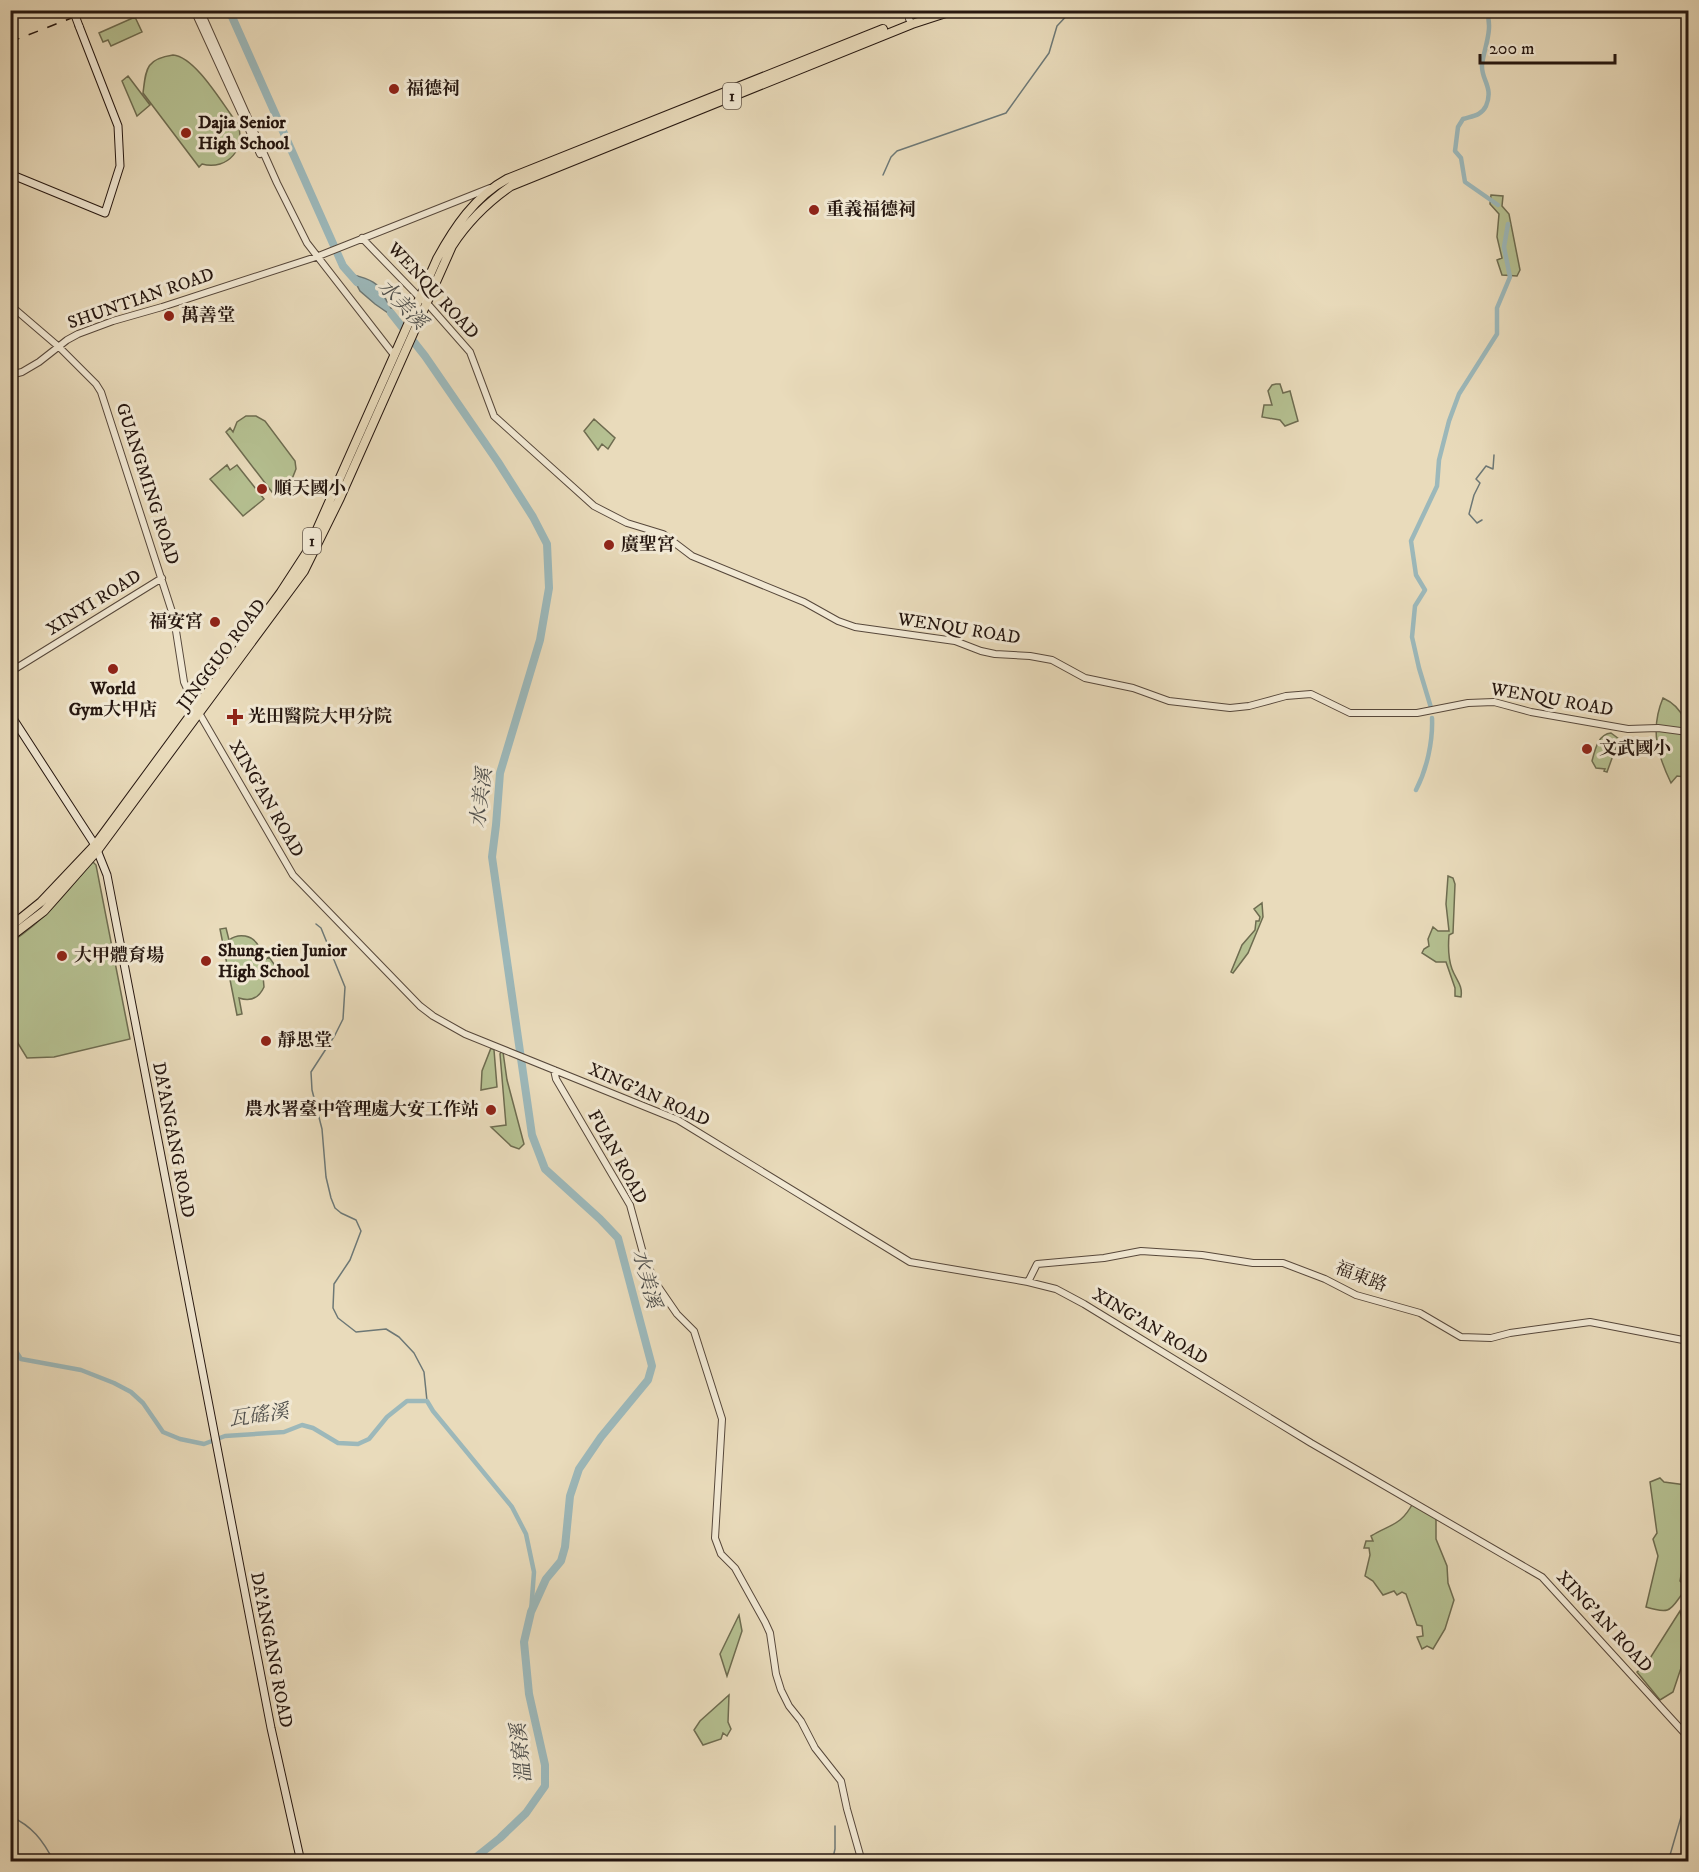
<svg xmlns="http://www.w3.org/2000/svg" width="1699" height="1872" font-family="'IM FELL DW Pica','Noto Serif TC',serif">
<style>
.green{fill:#b5c091;stroke:#6e6c50;stroke-width:1.5}
.water{fill:#9cb8ba;stroke:#6d7876;stroke-width:1.5}
.lines{fill:none;stroke-linecap:round;stroke-linejoin:round}
.stream{stroke:#6d7876;stroke-width:1.5}
.canal{stroke:#9cb8ba;stroke-width:4.5}
.river{stroke:#9cb8ba;stroke-width:8}
.tertiary-casing{stroke:#57483b;stroke-width:8}
.secondary-casing{stroke:#261710;stroke-width:9}
.primary-casing{stroke:#261710;stroke-width:10}
.tertiary{stroke:#f1e8d3;stroke-width:6}
.secondary{stroke:#f1e8d3;stroke-width:7}
.primary{stroke:#e9dbbb;stroke-width:8}
.rail{stroke:#261710;stroke-width:1.5;stroke-dasharray:10 10;stroke-linecap:butt}
.secondary-bridge-casing{stroke:#261710;stroke-width:9;stroke-linecap:butt}
.secondary-bridge{stroke:#f1e8d3;stroke-width:7}
.poi-dot{fill:#8f2418;stroke:#f1e8d3;stroke-width:2}
.labels{text-anchor:middle;dominant-baseline:central;stroke-width:6;stroke-linejoin:round;paint-order:stroke}
.shield{fill:#f1e8d3;stroke:#63564a;stroke-width:1.5}
.shield-label{font-size:16px;font-weight:bold;fill:#261710}
.poi-label{font-size:18px;font-weight:bold;fill:#261710;stroke:#f1e8d3;text-anchor:start}
.street-label{font-size:18px;fill:#261710;stroke:#f1e8d3}
.water-label{font-size:20px;font-style:italic;fill:#4f4f4c;stroke:#f1e8d3}
</style>
<rect width="100%" height="100%" fill="#e9dbbb"/>
<filter id="stains"><feTurbulence type="fractalNoise" baseFrequency=".00333" numOctaves="4"/><feColorMatrix values="0 0 0 0 .2 0 0 0 0 .09 0 0 0 0 .02 0 0 0 .5 -.17"/></filter>
<radialGradient id="worn" r=".72"><stop offset=".6" stop-color="#630" stop-opacity="0"/><stop offset="1" stop-color="#630" stop-opacity=".3"/></radialGradient>
<path class="green" d="M135 17 142 32 111 46 108 40 103 42 99 33Z
M173 55C196 57 223 105 237 123 248 147 228 171 202 164L199 167 143 93C146 70 145 59 173 55Z
M128 76 150 105 137 116 122 81Z
M1491 195 1503 196 1502 206 1509 214 1520 270 1517 276 1502 275 1497 260 1502 258 1497 237 1499 214 1490 204Z
M1276 384H1280L1283 393 1290 391 1298 421 1285 426 1280 420 1262 417 1264 405H1272L1268 391 1272 385Z
M246 416H256L265 421 295 461 296 469 292 479 285 486 275 487 280 493 275 496 226 432 230 428 233 432 237 422Z
M594 419 615 438 608 449 602 444 598 450 584 431Z
M227 465 230 470 237 465 264 499 243 516 210 479Z
M1663 698C1685 708 1688 726 1688 749 1688 759 1689 767 1685 777L1677 776 1671 783C1657 754 1650 729 1663 698Z
M1611 733 1619 739 1607 772 1604 771 1605 769 1596 768 1592 761C1595 750 1598 734 1611 733Z
M92 861 96 865 130 1039 54 1057 27 1058 11 1032V942C44 921 68 891 92 861Z
M1448 876 1453 878 1455 884 1453 933 1449 935C1448 947 1448 958 1452 969 1456 980 1463 985 1461 997L1455 996V988L1446 962H1436L1422 953 1424 949 1429 946 1428 939 1433 927 1438 931H1449L1446 904Z
M1262 903 1263 917 1248 953 1233 973 1231 972 1242 945 1255 930 1256 921H1259L1260 917 1254 909Z
M226 928 229 940C238 933 253 934 259 947 260 951 260 957 261 962L269 957 281 974 273 979 262 964 264 987C259 998 251 1002 239 998L242 1014 237 1015 220 929Z
M491 1048 494 1050 497 1087 481 1090 482 1071Z
M501 1052H503L507 1080 524 1144 519 1149 511 1146 491 1127 506 1125 500 1054Z
M1660 1478 1664 1482 1686 1485 1688 1488V1509L1686 1512 1688 1513V1554L1685 1556 1687 1563 1683 1564 1680 1581 1687 1588C1670 1607 1675 1616 1646 1607L1658 1556 1653 1539 1657 1533 1650 1482Z
M1413 1503 1436 1518V1539L1447 1566 1448 1583 1454 1600 1445 1629 1433 1649 1427 1646 1422 1649 1417 1637 1423 1636 1422 1626 1417 1625 1406 1594 1402 1592 1397 1595 1394 1591 1383 1595 1373 1581 1365 1576 1370 1555 1369 1548H1364L1366 1541H1373L1371 1536C1390 1524 1401 1526 1413 1503Z
M1680 1611 1686 1635 1681 1668 1673 1692 1660 1700 1637 1672 1647 1663Z
M739 1615 742 1631 727 1676 720 1654Z
M729 1695 728 1722 731 1729 727 1736 723 1733 721 1739 703 1745 694 1730 700 1721Z"/>
<path class="water" d="M351 274C365 278 382 282 385 298L398 320 375 304 360 291Z"/>
<g class="lines">
<path class="stream" d="M883 175 891 157 897 151 1006 113 1049 53 1057 26 1072 10
M1482 520 1477 523 1469 514 1474 495 1480 483 1476 479 1486 466 1493 469 1494 455
M316 924 321 928 345 987 343 1019 335 1035 311 1072 312 1090 322 1129 326 1177 331 1198 335 1208 341 1213 356 1220 361 1231 350 1260 334 1284 333 1308 338 1318 356 1332 386 1329 399 1337 414 1353 424 1372 427 1401
M10 1816C32 1826 43 1840 54 1862
M832 1862 835 1849V1826
M1668 1862 1688 1793"/>
<path class="canal" d="M1486 10C1494 29 1484 47 1482 65 1481 80 1494 87 1486 106 1481 116 1472 116 1463 119L1458 127 1455 151 1461 158 1465 182 1498 205
M1432 711 1419 668 1412 637 1415 606 1425 590 1416 575 1411 541 1437 486 1439 460 1449 421 1459 394 1497 334V308L1510 277 1504 247 1508 224
M1416 790C1427 769 1433 741 1432 718
M10 1342 21 1359 81 1370 114 1383 131 1392 143 1403 163 1432 180 1439 204 1444 225 1436 284 1432 302 1425 313 1428 338 1443 358 1444 369 1439 387 1417 407 1401H427L433 1411 512 1507 526 1534 534 1572 531 1612"/>
<path class="river" d="M229 10 343 266 357 282
M391 313 425 356 498 462 533 517 547 544 549 588 540 640 500 773 496 825 492 857 532 1135 545 1169 600 1219 618 1238 652 1366 648 1380 601 1437 579 1469 570 1496 565 1547 561 1561 546 1579 531 1612 524 1642 529 1694 545 1765V1786L526 1813 500 1838 470 1862"/>
<defs>
<path id="tertiary" d="M194 10 260 154
M200 10 277 183 307 243 394 355
M910 10 909 19 912 24
M362 238 420 298 426 302 470 352 494 416 594 506 627 523 663 534 692 556 804 602 838 621 855 627 955 641 981 651 995 654 1030 656 1052 660 1085 678 1133 688 1169 701 1230 708 1249 706 1286 696 1311 694 1350 713H1417L1468 703 1494 702 1531 712 1628 729 1658 728 1688 732
M10 305 59 347 96 384 101 392 174 618 184 682 195 706 293 875 420 1006 433 1016 465 1034 678 1120 910 1262 1028 1282 1056 1289 1084 1304 1311 1443 1542 1577 1688 1737
M10 375 22 372 39 362 67 340 78 334 113 321 162 307 316 257 490 188
M10 672 162 578
M554 1070 556 1079 630 1205 643 1253 655 1282 677 1314 694 1331 722 1419 715 1538 721 1554 735 1568 765 1622 770 1633 776 1674 781 1690 789 1706 801 1721 815 1748 841 1781 847 1809 862 1862
M1028 1282 1037 1264 1104 1258 1141 1251 1202 1255 1253 1263H1283L1325 1279 1356 1295 1420 1313 1461 1337 1491 1338 1510 1333 1590 1322 1688 1341"/>
<path id="secondary" d="M10 174 105 213 120 166 118 126 79 26
M10 714 95 845 107 875 271 1728 301 1862"/>
<path id="primary" d="M10 927 41 902 95 845 281 592 307 552 437 259C454 228 475 196 507 179L883 29
M10 937 44 911 97 851 304 571 340 498 452 246C467 223 488 202 511 186L912 24 955 10"/>
</defs>
<use href="#tertiary" class="tertiary-casing"/>
<use href="#secondary" class="secondary-casing"/>
<use href="#primary" class="primary-casing"/>
<use href="#tertiary" class="tertiary"/>
<use href="#secondary" class="secondary"/>
<use href="#primary" class="primary"/>
<path class="rail" d="M10 42 92 10"/>
<defs>
<path id="secondary-bridge" d="M73 10 79 26"/>
</defs>
<use href="#secondary-bridge" class="secondary-bridge-casing"/>
<use href="#secondary-bridge" class="secondary-bridge"/>
</g>
<g class="poi-dot">
<circle cx="394" cy="89" r="6"/>
<circle cx="186" cy="133" r="6"/>
<circle cx="814" cy="210" r="6"/>
<circle cx="169" cy="316" r="6"/>
<circle cx="262" cy="489" r="6"/>
<circle cx="609" cy="545" r="6"/>
<circle cx="215" cy="622" r="6"/>
<circle cx="113" cy="669" r="6"/>
<path d="M232 708h6v6h6v6h-6v6h-6v-6h-6v-6h6z"/>
<circle cx="1587" cy="749" r="6"/>
<circle cx="62" cy="956" r="6"/>
<circle cx="206" cy="961" r="6"/>
<circle cx="266" cy="1041" r="6"/>
<circle cx="491" cy="1110" r="6"/>
</g>
<g class="labels">
<g class="shield">
<rect x="723" y="83" width="18" height="26" rx="4.5"/>
<rect x="303" y="528" width="18" height="26" rx="4.5"/>
</g>
<g class="shield-label">
<text x="732" y="96">1</text>
<text x="312" y="541">1</text>
</g>
<g class="poi-label">
<text x="406" y="89">福德祠</text>
<text x="198" y="123">Dajia Senior<tspan x="198" dy="21">High School</tspan></text>
<text x="826" y="210">重義福德祠</text>
<text x="181" y="316">萬善堂</text>
<text x="274" y="489">順天國小</text>
<text x="621" y="545">廣聖宮</text>
<text x="203" y="622" text-anchor="end">福安宮</text>
<text x="113" y="689" text-anchor="middle">World<tspan x="113" dy="21">Gym大甲店</tspan></text>
<text x="248" y="717">光田醫院大甲分院</text>
<text x="1599" y="749">文武國小</text>
<text x="218" y="951">Shung-tien Junior<tspan x="218" dy="21">High School</tspan></text>
<text x="74" y="956">大甲體育場</text>
<text x="278" y="1041">靜思堂</text>
<text x="479" y="1110" text-anchor="end">農水署臺中管理處大安工作站</text>
</g>
<g class="street-label">
<text transform="translate(433 291) rotate(47)">WENQU ROAD</text>
<text transform="translate(141 299) rotate(-19)">SHUNTIAN ROAD</text>
<text transform="translate(147 484) rotate(72)">GUANGMING ROAD</text>
<text transform="translate(94 603) rotate(-32)">XINYI ROAD</text>
<text transform="translate(959 629) rotate(9)">WENQU ROAD</text>
<text transform="translate(222 655) rotate(-53)">JINGGUO ROAD</text>
<text transform="translate(1552 700) rotate(10)">WENQU ROAD</text>
<text transform="translate(266 799) rotate(60)">XING’AN ROAD</text>
<text transform="translate(649 1095) rotate(24)">XING’AN ROAD</text>
<text transform="translate(173 1140) rotate(79)">DA’ANGANG ROAD</text>
<text transform="translate(617 1157) rotate(61)">FUAN ROAD</text>
<text transform="translate(1361 1277) rotate(21)">福東路</text>
<text transform="translate(1150 1327) rotate(31)">XING’AN ROAD</text>
<text transform="translate(1604 1622) rotate(47)">XING’AN ROAD</text>
<text transform="translate(271 1650) rotate(79)">DA’ANGANG ROAD</text>
</g>
<g class="water-label">
<text transform="translate(402 305) rotate(46)">水美溪</text>
<text transform="translate(482 798) rotate(-83)">水美溪</text>
<text transform="translate(646 1279) rotate(75)">水美溪</text>
<text transform="translate(259 1416) rotate(-8)">瓦磘溪</text>
<text transform="translate(522 1753) rotate(-96)">溫寮溪</text>
</g>
</g>
<rect width="1699" height="1872" fill="none" stroke="#e9dbbb" stroke-width="36"/>
<rect x="12" y="12" width="1675" height="1848" fill="none" stroke="#261710" stroke-width="3"/>
<rect x="18" y="18" width="1663" height="1836" fill="none" stroke="#261710" stroke-width="1.5"/>
<path d="M1480 54v9h135v-9" fill="none" stroke="#261710" stroke-width="3"/>
<text x="1489" y="54" font-size="18" fill="#261710" stroke="#f1e8d3" stroke-width="4.5" paint-order="stroke">200 m</text>
<rect width="100%" height="100%" filter="url(#stains)"/>
<rect width="100%" height="100%" fill="url(#worn)"/>
</svg>
